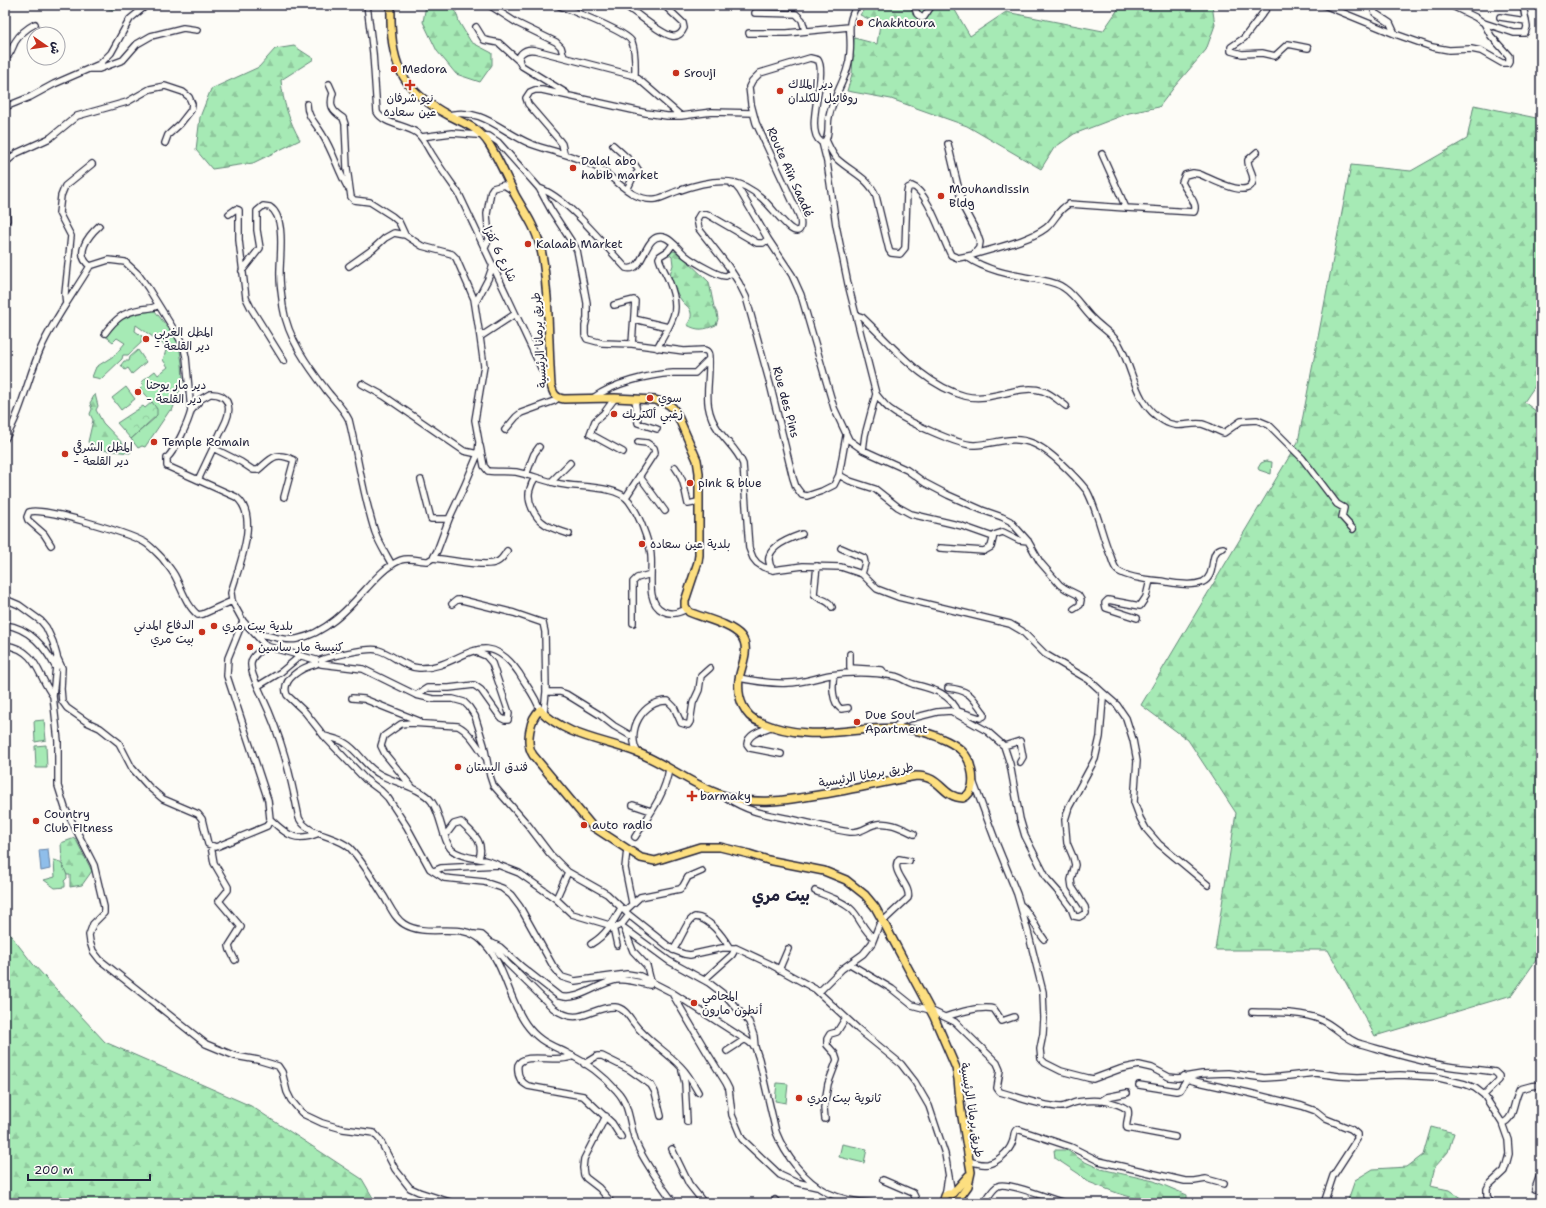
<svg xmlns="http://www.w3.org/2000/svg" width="1546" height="1208" font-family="'Shantell Sans','Playpen Sans Arabic',sans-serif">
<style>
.grass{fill:#a6eab5;stroke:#648678}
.forest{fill:url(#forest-firs);stroke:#648678}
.park{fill:url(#park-crowns);stroke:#648678}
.water{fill:#8fbeea;stroke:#6380a4}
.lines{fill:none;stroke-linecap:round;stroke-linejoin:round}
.minor-casing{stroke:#22223b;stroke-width:8}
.major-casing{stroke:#22223b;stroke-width:10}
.minor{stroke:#fdfcf7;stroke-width:5.5}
.major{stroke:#fddf80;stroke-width:7}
.poi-dot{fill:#c8321e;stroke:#fdfcf7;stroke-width:1.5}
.labels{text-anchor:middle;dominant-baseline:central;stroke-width:4;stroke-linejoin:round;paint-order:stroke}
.poi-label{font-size:12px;fill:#22223b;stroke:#fdfcf7;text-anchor:start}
.street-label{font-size:12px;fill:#22223b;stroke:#fdfcf7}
.district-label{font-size:16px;font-weight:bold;fill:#22223b;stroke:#fdfcf7}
</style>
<defs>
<pattern id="forest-firs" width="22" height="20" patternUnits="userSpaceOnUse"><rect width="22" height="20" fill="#a6eab5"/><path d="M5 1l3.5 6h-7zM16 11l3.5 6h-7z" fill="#8fc89d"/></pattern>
<pattern id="park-crowns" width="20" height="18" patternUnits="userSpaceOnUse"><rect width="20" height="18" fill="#a6eab5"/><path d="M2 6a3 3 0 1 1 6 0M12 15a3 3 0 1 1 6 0" fill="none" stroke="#8fc89d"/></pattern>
</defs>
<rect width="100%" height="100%" fill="#fdfcf7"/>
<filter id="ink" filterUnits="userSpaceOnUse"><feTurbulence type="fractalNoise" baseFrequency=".025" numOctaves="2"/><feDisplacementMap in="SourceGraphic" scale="8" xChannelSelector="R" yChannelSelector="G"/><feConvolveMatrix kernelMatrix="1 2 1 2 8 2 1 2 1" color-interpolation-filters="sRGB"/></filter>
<g filter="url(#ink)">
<path class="grass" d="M155 311 175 337 179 345 182 363 183 382 172 411 170 410 145 447 142 446 138 448 131 439 155 418 152 402 140 388 143 385 142 381 155 371 158 375 168 367 163 360 167 347 136 325 135 331 142 336 141 343 128 355H123L122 359 101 379 92 377 96 367 115 355 125 343 117 338 113 342 105 336 114 322 137 312Z
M138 350 146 362 132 374 128 368 125 370 121 365 124 361H129L130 357Z
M126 387 135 399 121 410 112 398Z
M1266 461 1272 462 1271 474 1259 470 1258 468 1261 463Z
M44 720 46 740 35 742 34 721Z
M46 745 47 768H36L35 746Z
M54 860C62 861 67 870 67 878L64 881 65 883V887L55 888 44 880 55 877Z
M777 1083 788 1084 786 1103 775 1101Z
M842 1144 867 1149 864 1163 839 1157Z"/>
<path class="forest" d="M88 5H133L114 10Z
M426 5H454L459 22 471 42 492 53V65L480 82 456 74 437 51 423 22Z
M867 5H952L970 36 1006 12 1103 31 1121 5H1212L1215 25 1206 50 1175 86 1159 107 1129 113 1074 134 1054 148 1041 169 967 126 891 99 847 91 852 74 854 38 877 44 880 24 860 15Z
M294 46 314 59 281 80C283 103 289 120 300 140L253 163 212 169 196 150 200 117 211 89 259 67 275 49Z
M1474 105 1541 119V377L1524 402 1541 415V953L1512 995 1375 1036 1328 950H1215L1236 813 1188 740 1141 705 1298 442 1351 165 1411 171 1467 139Z
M673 251 678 252 709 282 714 307 717 313 718 319 716 325C704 330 698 331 687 325 689 322 692 318 691 313 690 307 685 305 682 301 676 293 673 283 670 274L673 265 672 257 667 253Z
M95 394 98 406 96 410 103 423 131 452 130 453 93 449 88 442 93 420 90 414 92 409 90 403Z
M75 838 92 871 82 885 70 887V875H67L62 864 61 843Z
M5 928 33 964 105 1042 251 1106 362 1179 376 1203H15L5 1197Z
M1431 1127 1454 1133 1448 1152 1435 1167 1430 1186 1449 1190 1468 1203H1347L1355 1180 1373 1169 1407 1167 1423 1155Z
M1054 1150H1067L1083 1161 1101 1169 1154 1181 1187 1195V1203H1151L1117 1193 1086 1181 1079 1174 1055 1158Z"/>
<path class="park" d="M152 402 157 409V415L131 439 117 423 143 406 145 408Z"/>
<path class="water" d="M48 849 50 869 41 871 39 850Z"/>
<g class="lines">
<defs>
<path id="minor" d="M367 5 373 53 377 112C383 124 406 125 417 133 424 138 428 149 433 156 441 169 450 181 459 194L542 370 551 385
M489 5 517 23 556 42 561 47 564 57
M558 5C571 11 627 31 632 42 636 52 635 66 635 76L681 116 712 112 753 113
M624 5C636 12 660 34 672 36 678 37 682 33 684 28L683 23 664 5
M914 5 917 14 922 18 924 17 932 5
M1269 5 1244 38 1231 47V51L1242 54 1262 53 1275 56 1288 44 1308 48
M1324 5 1395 34 1432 47 1449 50 1471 49 1481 51 1502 63H1508L1509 61V56L1491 36 1484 23 1475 17 1450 5
M1372 5 1375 13 1390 23 1395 34
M755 13 796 14 802 20 805 30
M1500 17 1526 21
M1484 23 1514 33H1525L1527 27 1523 5
M476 27 484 40 499 43 519 61
M749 33H787L849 27
M5 59C11 54 12 48 15 42 20 34 27 28 35 24
M89 69H99L123 60 137 44 151 36 183 28 197 30
M329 84 333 93C329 106 332 111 343 118L345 124 347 168 351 197 354 200 370 202 392 216 399 222 405 235
M566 93 522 66C514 56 524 48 535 50L635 76
M307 104C307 117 316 123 322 134 333 151 338 171 348 188
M5 107 30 97 54 84 100 64 111 53 130 19 147 5
M448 115C483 107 501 132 531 144 553 152 575 155 596 167 610 174 621 188 635 195 641 198 649 200 656 199 663 198 671 193 678 191 697 184 727 176 746 187 766 197 774 214 790 228 802 237 802 224 799 215L756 123 751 104 749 87 752 81 760 73 810 58 818 60C828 75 803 130 821 142L825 141C830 135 827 125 829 117 833 95 849 76 850 53 852 32 845 26 857 5
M421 137 452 133 489 136 498 142 539 188 551 210 577 250 587 303V318L585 326V335L587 339 602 343 632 344 684 351 704 350C709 351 709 355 709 359L695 373C688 373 680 373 673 373 647 375 614 383 593 398
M826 140C829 146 832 154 837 159 851 172 869 178 876 196L889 250 891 253 900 254 905 248 907 193 908 188 912 186C928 191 943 241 951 255L958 258 973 255 979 248 980 242 977 233 963 207 948 144
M822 142 827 162 836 225 848 284 876 394C881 400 885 406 891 410 904 420 959 446 975 445 995 444 1012 435 1032 443 1049 449 1076 477 1087 491 1097 509 1102 537 1111 557 1113 562 1114 568 1118 571 1127 577 1149 580 1160 581 1173 583 1190 587 1203 582 1218 575 1207 550 1223 548
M613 145 635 165 639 171 633 177 627 190
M564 153 562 144 559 140 528 104 526 98 530 92 535 90H542L646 113 667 116H681
M5 163 17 153 50 138 77 116 127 102 150 89 165 86 183 92 189 97 192 104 191 110 180 124 168 135 165 143
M732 184 735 185 740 191 768 239 792 275 801 295 834 408 849 440 863 450 907 470 925 483 948 495 982 510 1002 517 1010 521 1028 541 1040 562 1060 585 1066 589 1078 595 1081 600 1080 605 1074 609
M539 188C567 197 605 246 626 268 646 274 643 229 666 238 673 241 679 250 685 255 691 260 719 277 726 276 728 275 731 273 732 273
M5 193 7 220
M1126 208 1194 212C1199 203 1185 191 1182 182L1185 175 1193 173 1199 174C1210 178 1249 201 1253 181 1254 173 1247 167 1248 160L1257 152
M229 214 236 209 239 210V240L246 298 251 308 284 361
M768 239 763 243H757L707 214H700L697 219 699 229 728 266 739 283 746 297 770 384 793 478 796 487 802 495 807 496 822 491 834 485 839 475 846 436
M485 248 489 239 487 214 491 191 493 188 504 185 512 190
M973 255C994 248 1029 241 1046 228 1055 221 1058 209 1069 204L1126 208 1102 154
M967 257C987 271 1013 275 1036 279 1045 281 1057 282 1064 288 1075 295 1082 308 1091 317 1100 327 1112 333 1119 344 1134 370 1134 404 1164 421 1178 430 1188 422 1202 424 1210 426 1217 431 1224 433L1241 421 1257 420 1269 425 1302 458 1337 504 1344 508 1342 517 1353 529
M90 266C74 254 88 236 99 226
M349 266 373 249 385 238 394 233 405 235 422 246 452 254 456 258 474 299 480 337
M242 271 260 248 257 230V211L263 206 270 207C287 218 279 259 280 277 280 287 282 297 283 307 288 339 308 366 327 391 334 400 344 409 349 420 358 457 363 495 375 532 379 543 386 554 392 565
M66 304 65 294 71 236 59 213 61 196 65 186 92 164
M475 304 488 279 493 265
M614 305 634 300 635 301 632 344
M856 315 862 317C892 345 923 385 965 396 992 403 1019 383 1043 391 1052 394 1059 401 1066 406
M634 319 668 327
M105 333C116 318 124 312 142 309 148 308 153 309 158 305
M657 348C672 320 682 313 669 281 666 273 661 266 659 258L660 256 668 251 673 244
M709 359C710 388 701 406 719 431 727 442 738 451 743 464L749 548 753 558 757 563 763 567 773 570 803 566 841 567 862 574 877 589 898 597 1010 624 1022 631 1045 654 1089 680 1101 691 1103 699 1100 737 1095 759 1069 807 1065 820 1067 843 1073 857 1075 865 1071 880 1072 887 1085 907 1086 913 1079 917 1074 916 1071 908 1062 896 1047 879 1025 836 1020 819 1010 764 1004 746 987 731 951 711 937 712 909 719 901 722 895 727
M362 384 384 396 464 451 478 454
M615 398 604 413 595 421 590 434 623 452
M635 399 638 423 657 429
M191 411 201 399 210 394C228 393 232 407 226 421L198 480
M505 430 516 417 521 413 554 401 558 398
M5 439C22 411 28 377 41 348 54 319 74 293 90 266L109 260 125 262 138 274 148 288 181 341 184 348 186 357 191 411C188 423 176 449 167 458V466L236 497C261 516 238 568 231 593L232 601 243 621 266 646 316 660
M480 446 484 466 488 471C497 472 507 471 516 472 531 475 545 481 560 484 579 488 617 485 629 501 638 513 646 535 650 549 655 566 643 602 663 611 671 615 679 613 686 609
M213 448 241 462 253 470H258C272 458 275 451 294 460L284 497
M863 450 865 435 876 394
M675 467C684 478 685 492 688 504L698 502
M526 475 534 454 539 447
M839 475 850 481 875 489 898 507 911 514 962 526 993 537
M640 477 665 511
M535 478C533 481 531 485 530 489 526 501 535 518 545 524 552 529 561 531 569 534
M421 480 431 519H449
M551 482 570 463
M626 497 655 452 654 448 647 443 638 442
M51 545 44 534 28 520 27 517 29 512C44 507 127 533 144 542 151 546 156 552 162 558 167 565 173 571 176 578 182 590 187 606 198 615L203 614 232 601
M841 548 864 558 865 563 862 574
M940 548 984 551 991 547 994 535 1003 532 1019 540 1028 541
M433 558C446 559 486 568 497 562 502 560 504 555 507 551
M817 566 814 594C819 601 828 598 832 607
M773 570C758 550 788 539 802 534
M5 599 19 605 41 621 46 627 53 642 57 656 53 696 58 741V786L65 808 94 865 104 907V913L93 924 89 935 90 942 93 951 100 960 206 1044 235 1056 258 1060 278 1066 282 1072 287 1092 291 1100 301 1112 305 1115 322 1123 343 1129 374 1133 380 1140 395 1169 410 1188 419 1192 453 1203
M452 604 457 600H462L514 613 543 623 545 632 546 692 544 712
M1137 618 1106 608 1105 603 1108 600 1140 606 1146 597 1150 580
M633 623V582L637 578 651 574
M5 625C30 628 45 647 56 668
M255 634C269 634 283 642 297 639 326 633 347 610 366 589 376 578 386 566 401 560 410 557 419 561 428 561L433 558 437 551 449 519 464 487 478 454 479 442 475 420 484 366 480 337 515 314
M5 645C38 650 37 675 53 696
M266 646C260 651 251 656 251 664 250 673 259 688 262 696 282 738 290 773 299 818 308 836 336 835 350 848 363 862 373 879 383 895 389 904 394 918 404 924 428 939 461 920 482 941 505 963 508 999 526 1024 538 1041 549 1044 567 1053 585 1062 604 1076 617 1091 631 1106 629 1127 637 1145 646 1165 661 1185 674 1203
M850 654V668L882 670 885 675
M57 657 62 668 61 689 62 701 67 708 87 722 100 728 119 743 132 768 149 787 163 799 198 814 202 819 208 844 216 847 267 826 270 819 268 800 227 676 228 658 243 621
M321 660C331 656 369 647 378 650 393 654 403 667 419 668 460 670 483 621 519 673 526 685 536 697 540 710L544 709
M316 664C303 667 280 679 287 695L305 712 324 736 365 779 381 791 388 798 407 827 430 869 444 878 484 882 502 888 511 895 520 907 553 966 562 977 575 981 627 974 640 976 673 993 749 1042 755 1047 759 1059 776 1132C785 1155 805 1182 828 1193 841 1199 856 1202 871 1203
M321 664 363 669 416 695 433 699H453L464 702 469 707 475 716 484 745 490 776 493 785 528 825 550 854 568 872 607 894 629 915 673 950 684 954 690 955 722 948H736L768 963 815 989 858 1029 901 1064 915 1082 929 1106 945 1154 952 1194
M834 675C832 685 832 703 841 709L848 708
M739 678C755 681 771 684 788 683 802 683 815 678 830 675 850 672 874 672 894 676 901 677 906 682 913 684 933 689 951 693 959 714
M258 686 281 672 300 656
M948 688C970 690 972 697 984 713V716L980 718 958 711
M1101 691 1117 705 1126 718 1133 740 1137 761 1134 802 1140 818 1146 829 1159 844 1208 885
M546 692H560L566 694 600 715 614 726 633 737
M416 695 427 688H449L474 685 481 690 501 718 505 720H508L509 713 492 663 486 656 474 651
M352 698 364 699 419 721
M773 726C764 730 748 733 747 744L750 748 781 754
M324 736C331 738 339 739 345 743 359 751 366 768 381 775 396 783 422 788 432 802 441 814 443 842 452 850 464 860 485 857 498 865
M1004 746 1020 741 1023 757 1020 762
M638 753C625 731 643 700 668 701L674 707 681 723 688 725 690 722 693 703 699 690 701 676 710 668
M973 781 997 845 1017 894 1028 932 1043 992 1044 1018 1043 1034 1040 1049 1041 1059 1045 1063 1061 1071 1088 1078 1093 1079 1120 1069 1139 1065 1152 1068 1169 1077 1178 1078 1202 1074 1228 1073 1264 1078 1280 1077 1315 1073 1339 1076 1358 1077 1400 1075 1435 1077 1465 1084 1475 1088 1484 1095 1502 1123 1508 1140 1509 1154 1506 1165 1504 1171 1489 1185 1487 1189V1196L1491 1203
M412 787 385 754 381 746 384 736 401 724 410 723 458 726C470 732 478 747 486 758
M727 798C754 815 770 814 799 821 816 824 833 830 850 832 860 833 865 828 873 825 887 820 902 828 914 834
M633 805 651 811
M270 819C287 835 295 843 319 833
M445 836 454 824 461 822C472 833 485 841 479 858
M635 837C649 815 665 795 669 769
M211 846 214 863 228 887V890L219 901 241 927 229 946 230 950 235 960
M627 849 625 868 632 903
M434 871 441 868 498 865 506 868 519 873 532 882 556 899 572 914 616 927 622 924 629 915
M815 891C827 896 843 901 852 910 860 918 864 932 874 938
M556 899 568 872
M1022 906C1031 914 1036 929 1044 939
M625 911 640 897 680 889 683 886 688 877 702 871
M613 927 617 945
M624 928 669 961 709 983 726 996 749 1022 754 1036 755 1047
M474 934 482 935 491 943 507 963 553 1008C580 1028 591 1006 615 1007 624 1008 628 1015 633 1022 646 1040 666 1051 681 1067 688 1074 693 1083 698 1092
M492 943 500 947 522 967 559 996C578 1002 598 983 616 980 628 978 638 983 650 985L651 982 647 966 633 951 624 928
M591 944C606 935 613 923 621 908
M673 950C680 942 687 919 695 917 709 918 722 935 729 947
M850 964 892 989 912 1005 930 1010 955 1022 997 1063 1000 1070 997 1088 1000 1092C1018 1097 1041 1106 1060 1107 1066 1107 1071 1103 1077 1102 1093 1099 1115 1100 1128 1110 1130 1116 1125 1123 1127 1128L1175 1137
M779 970 788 949
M704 980 732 955 736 948
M819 992 842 969 863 954 872 943 879 925 908 898C912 886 889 871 899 859L909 861
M673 995 708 1054 726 1083 729 1089 732 1115 742 1139 780 1175 795 1182 817 1187
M1252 1012C1274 1013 1298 1011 1319 1019 1334 1024 1345 1040 1361 1044 1389 1052 1417 1061 1447 1066 1463 1069 1479 1069 1495 1072L1499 1076V1080L1484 1095
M945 1017C957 1013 982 1005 994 1009L1002 1021 1014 1017
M727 1051 744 1040
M573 1056C558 1064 524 1051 518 1065 517 1074 520 1082 528 1086L583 1096 612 1123 621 1137
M584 1064 597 1056H602L630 1070 651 1085 655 1092 661 1116
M682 1071 685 1083 687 1122
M1184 1076 1187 1079 1194 1081 1249 1093 1302 1106 1316 1111 1326 1119 1351 1129 1357 1134V1139L1333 1176 1324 1203
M1139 1085 1176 1091 1180 1090 1187 1079
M1101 1101 1107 1097 1127 1093
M606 1116 584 1159 583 1168 584 1175 586 1178 599 1188 612 1203
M825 1119 824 1108 828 1084 837 1060 835 1054 827 1045V1039L830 1034 837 1032 845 1019
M1502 1123C1515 1120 1513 1100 1520 1089L1531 1086 1541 1085
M672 1149 689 1184 704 1203
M969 1161C975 1163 982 1165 988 1164 997 1162 1009 1152 1012 1143 1015 1138 1012 1133 1017 1129L1071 1147 1099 1161 1185 1181H1194L1206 1179 1224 1184
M883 1180 913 1193 915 1197 916 1203
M1535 1189 1541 1172
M945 1196 948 1178
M775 1200 778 1203
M984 1203C988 1198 992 1189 998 1186 1006 1181 1053 1200 1065 1203"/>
<path id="major" d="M391 5C390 61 398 89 450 116 466 124 479 128 489 144 499 160 507 178 515 195 524 211 536 228 540 246 545 263 545 280 547 297 549 326 549 356 551 385 553 393 555 398 564 399L615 398 655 400 668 404 673 408 677 414 697 460 699 473V555L698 562 685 601V606L689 612C703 618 731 624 741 636 751 648 741 666 739 679 738 688 739 698 743 706 747 714 751 719 760 722 774 728 791 732 807 733 817 734 827 733 837 732 876 729 910 722 947 741 959 747 968 754 971 768 974 779 974 793 963 798 941 797 942 776 916 776 887 782 859 788 830 793 794 799 758 807 722 795 691 785 666 763 636 752 604 740 565 736 540 710 530 718 525 743 533 755L592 826 641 858 655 861 700 847H720L749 854 768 860 824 871 846 880 865 895 875 907 885 925 934 1017 956 1068 958 1079 961 1111 971 1172 968 1186 957 1201
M952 1194 968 1176
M943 1203 945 1196 948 1194H952"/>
</defs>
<use href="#minor" class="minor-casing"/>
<use href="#major" class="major-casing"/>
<use href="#minor" class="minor"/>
<use href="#major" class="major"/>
</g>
</g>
<g class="poi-dot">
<circle cx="860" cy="23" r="4"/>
<circle cx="394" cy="69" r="4"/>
<circle cx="676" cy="73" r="4"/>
<path d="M408 79h4v4h4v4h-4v4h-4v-4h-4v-4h4z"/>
<circle cx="780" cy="91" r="4"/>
<circle cx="573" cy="168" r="4"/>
<circle cx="941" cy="196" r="4"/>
<circle cx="528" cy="244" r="4"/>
<circle cx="146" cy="339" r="4"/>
<circle cx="138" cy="392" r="4"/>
<circle cx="650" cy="398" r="4"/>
<circle cx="614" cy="414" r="4"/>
<circle cx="154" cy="442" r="4"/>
<circle cx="65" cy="454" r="4"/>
<circle cx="690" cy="483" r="4"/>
<circle cx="642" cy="544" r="4"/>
<circle cx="214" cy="626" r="4"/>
<circle cx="202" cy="632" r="4"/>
<circle cx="250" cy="647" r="4"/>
<circle cx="857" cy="722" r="4"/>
<circle cx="458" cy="767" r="4"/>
<path d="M690 790h4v4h4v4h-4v4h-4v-4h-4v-4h4z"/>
<circle cx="36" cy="821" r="4"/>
<circle cx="584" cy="825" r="4"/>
<circle cx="694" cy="1003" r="4"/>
<circle cx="799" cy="1098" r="4"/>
</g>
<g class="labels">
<g class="poi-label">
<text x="868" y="23">Chakhtoura</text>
<text x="402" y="69">Medora</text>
<text x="684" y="73">Srouji</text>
<text x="788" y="84">دير الملاك<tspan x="788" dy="14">روفائيل للكلدان</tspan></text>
<text x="410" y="98" text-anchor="middle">نيو شرفان<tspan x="410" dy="14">عين سعاده</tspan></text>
<text x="581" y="161">Dalal abo<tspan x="581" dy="14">habib market</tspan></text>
<text x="949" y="189">Mouhandissin<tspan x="949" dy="14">Bldg</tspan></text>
<text x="536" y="244">Kalaab Market</text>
<text x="154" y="332">المطل الغربي<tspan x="154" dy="14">- دير القلعة</tspan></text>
<text x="146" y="385">دير مار يوحنا<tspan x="146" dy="14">- دير القلعة</tspan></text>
<text x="658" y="398">سوي</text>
<text x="622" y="414">زغبي ألكتريك</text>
<text x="162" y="442">Temple Romain</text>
<text x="73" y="447">المطل الشرقي<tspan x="73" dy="14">- دير القلعة</tspan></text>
<text x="698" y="483">pink &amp; blue</text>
<text x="650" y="544">بلدية عين سعاده</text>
<text x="194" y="625" text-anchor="end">الدفاع المدني<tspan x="194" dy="14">بيت مري</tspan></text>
<text x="222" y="626">بلدية بيت مري</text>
<text x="258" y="647">كنيسة مار ساسين</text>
<text x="865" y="715">Due Soul<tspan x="865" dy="14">Apartment</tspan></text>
<text x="466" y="767">فندق البستان</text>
<text x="700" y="796">barmaky</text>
<text x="44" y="814">Country<tspan x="44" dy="14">Club Fitness</tspan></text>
<text x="592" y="825">auto radio</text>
<text x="702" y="996">المحامي<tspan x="702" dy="14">أنطون مارون</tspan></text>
<text x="807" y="1098">ثانوية بيت مري</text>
</g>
<g class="street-label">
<text transform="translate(790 172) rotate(66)">Route Aïn Saadé</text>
<text transform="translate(500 254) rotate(64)">شارع 6 كفرا</text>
<text transform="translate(539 340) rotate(-94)">طريق برمانا الرئيسية</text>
<text transform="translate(786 402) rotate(75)">Rue des Pins</text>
<text transform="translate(866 775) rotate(-10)">طريق برمانا الرئيسية</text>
<text transform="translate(972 1110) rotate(81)">طريق برمانا الرئيسية</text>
</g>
<g class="district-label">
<text x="781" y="895">بيت مري</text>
</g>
</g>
<rect width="1546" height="1208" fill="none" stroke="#fdfcf7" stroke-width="20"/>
<rect x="10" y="10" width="1526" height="1188" fill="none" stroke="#22223b" stroke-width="1.5" filter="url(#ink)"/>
<g transform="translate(46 46) rotate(103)"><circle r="19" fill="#fdfcf7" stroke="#a5a5ac"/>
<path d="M0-3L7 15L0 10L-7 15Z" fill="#c8321e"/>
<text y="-6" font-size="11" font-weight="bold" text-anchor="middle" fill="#22223b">ش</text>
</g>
<path d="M28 1174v6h122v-6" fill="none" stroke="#22223b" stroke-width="2"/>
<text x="34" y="1174" font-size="12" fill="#22223b" stroke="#fdfcf7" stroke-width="3" paint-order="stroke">200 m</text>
</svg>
